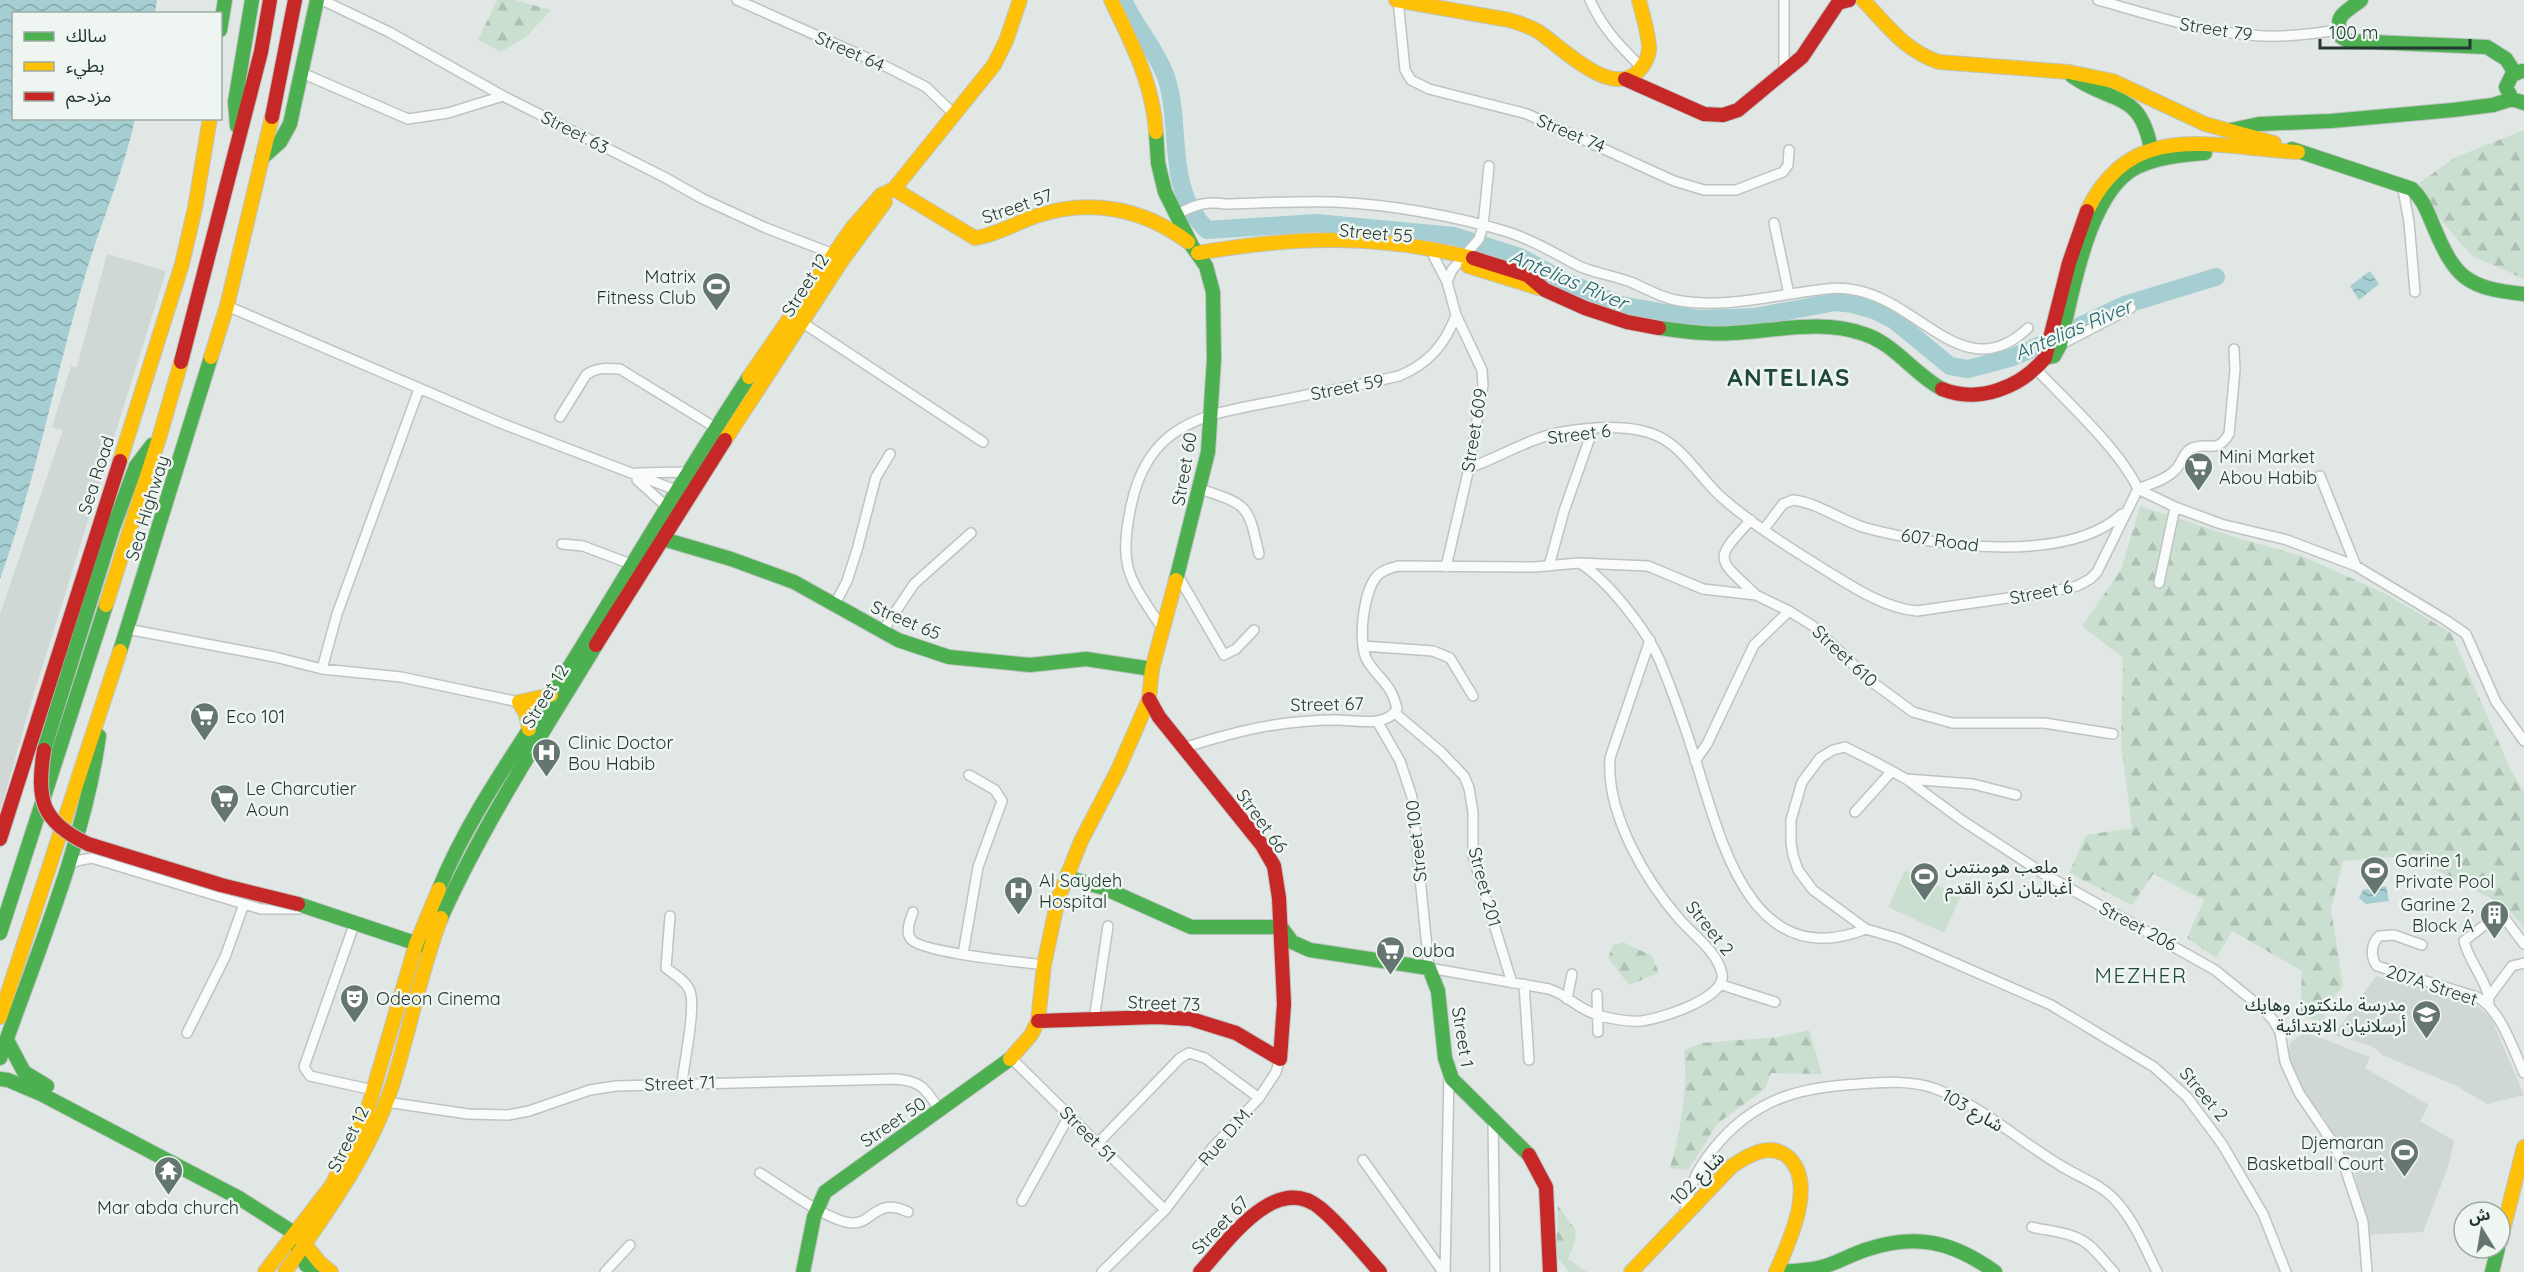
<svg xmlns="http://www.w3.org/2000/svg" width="2524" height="1272" font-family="Quicksand,'Noto Sans Arabic',sans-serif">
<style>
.built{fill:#cfd8d4}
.grass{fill:#cbdfd0}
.forest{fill:url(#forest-firs)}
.water{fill:url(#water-waves)}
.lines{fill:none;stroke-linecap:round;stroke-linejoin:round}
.river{stroke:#a5ced2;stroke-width:18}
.street-casing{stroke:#bec4c1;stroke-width:12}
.fast-casing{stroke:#bec4c1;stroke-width:16}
.slow-casing{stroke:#bec4c1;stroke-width:16}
.jam-casing{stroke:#bec4c1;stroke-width:16}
.street{stroke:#fafbfb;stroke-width:9}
.fast{stroke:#4caf50;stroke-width:14}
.slow{stroke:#ffc107;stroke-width:14}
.jam{stroke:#c62828;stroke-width:14}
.jam-bridge-casing{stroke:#bcc3c0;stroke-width:16;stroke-linecap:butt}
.jam-bridge{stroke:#c62828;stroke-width:14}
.labels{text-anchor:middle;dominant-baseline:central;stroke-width:5;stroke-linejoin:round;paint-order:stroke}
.street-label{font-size:18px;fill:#223730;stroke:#eff6f2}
.poi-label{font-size:18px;fill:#223730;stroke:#eff6f2;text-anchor:start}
.water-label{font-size:20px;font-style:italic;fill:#22656d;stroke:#eff6f2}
.quarter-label{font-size:21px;letter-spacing:1.5px;fill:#20473b;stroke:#eff6f2}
.district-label{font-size:24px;font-weight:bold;letter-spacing:1.5px;fill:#20473b;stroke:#eff6f2}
</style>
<defs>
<pattern id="forest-firs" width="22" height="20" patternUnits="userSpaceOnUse" patternTransform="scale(1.5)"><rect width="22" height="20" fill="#cbdfd0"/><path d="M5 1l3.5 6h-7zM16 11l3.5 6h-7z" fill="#aec0b3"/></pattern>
<pattern id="water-waves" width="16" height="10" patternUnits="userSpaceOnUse" patternTransform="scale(1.5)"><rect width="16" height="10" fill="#a5ced2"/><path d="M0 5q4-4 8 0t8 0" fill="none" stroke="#86a8ab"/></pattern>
</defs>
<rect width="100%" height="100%" fill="#e1e7e4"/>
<path class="built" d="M107 254 166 271 32 700 0 811V614L63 430 52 427 71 366 77 367Z
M2376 976 2472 1001 2491 1018 2524 1095 2487 1104 2455 1085 2382 1055 2372 1046 2334 1035Z
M2305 1032 2370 1057 2365 1068 2429 1105 2420 1121 2454 1141 2448 1167 2423 1232 2363 1235 2361 1208 2354 1170 2323 1116 2314 1110 2288 1067 2290 1043Z"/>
<path class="grass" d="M1905 870 1961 896 1944 933 1888 907Z"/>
<path class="forest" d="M497 0H515L551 10 527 36 501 52 478 40Z
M2524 130V278H2522L2472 256 2439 218 2419 183 2456 157Z
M2140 506 2234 537 2302 556 2388 595 2451 633 2509 766 2524 792V928L2506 906 2408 856 2343 861 2331 909 2343 986 2326 1007 2324 1022 2300 1016 2302 971 2232 931 2216 958 2187 938 2204 900 2153 874 2132 905 2069 873 2086 835 2132 828 2121 744 2123 658 2082 626 2121 570Z
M1623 942 1652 956 1659 973 1629 985 1608 958 1613 945Z
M1809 1030 1822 1074 1771 1073 1765 1089 1718 1123 1688 1170 1670 1168C1681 1128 1688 1091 1684 1050L1702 1043 1779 1037Z
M1558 1206 1576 1230 1575 1241 1568 1259 1587 1272H1569L1556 1256Z"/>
<path class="water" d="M0 0H157L155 13 14 14V118L135 119C124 170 103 217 88 266 56 370 37 477 0 579Z
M2370 271 2379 284 2359 300 2350 286Z
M2386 886 2389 901 2366 904 2359 898 2363 890Z"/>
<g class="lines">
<path class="river" d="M1123 0C1135 27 1156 49 1166 77 1183 129 1164 188 1207 230L1316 223 1454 236 1520 257 1562 280 1621 305 1699 319 1754 317 1836 302 1853 304 1874 310 1894 320 1950 366 1968 369 2010 358 2030 350 2124 305 2216 277"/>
<defs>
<path id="street" d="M322 0 389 32 503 96 664 177 703 199 766 228 836 255
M737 0 885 66 926 87 955 115
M1398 0 1405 70 1411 80 1429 89 1527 114 1674 181 1704 190H1736L1783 172 1788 165 1789 150
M1590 0C1602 28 1621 47 1643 69
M2098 0C2151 15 2208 34 2264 36 2289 37 2313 34 2338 30
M302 73 408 119 448 113 503 96
M1784 74V0
M2402 184 2409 222 2415 292
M1176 215C1194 205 1205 201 1225 204 1261 203 1297 201 1334 202 1387 204 1456 216 1508 232 1534 240 1557 255 1581 267 1598 274 1616 276 1633 283 1647 289 1660 297 1675 300 1716 308 1757 299 1797 293 1816 290 1836 286 1855 290 1921 302 1965 388 2028 328
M1774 223 1789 294
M1434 257 1447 282
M227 306 503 424 681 492
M797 319 983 442
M2060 345 2131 308
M2037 370C2067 402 2120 450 2138 489
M560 417 586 375C596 367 608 368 620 369L716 428
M1469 468C1500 457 1529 438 1562 432 1592 427 1638 423 1665 440 1686 453 1701 478 1719 495 1751 524 1790 548 1827 571 1854 588 1885 608 1917 611L2050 592 2077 586 2090 579 2097 572 2138 489
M637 473 687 472
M2320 476 2356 566
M637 480 667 507
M1200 489C1249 505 1248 505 1259 554
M2138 489 2175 507 2221 524 2287 540 2356 566 2444 619 2466 634 2496 702 2524 741
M2138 489C2150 484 2166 480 2175 470 2182 464 2183 452 2192 448 2209 441 2216 455 2229 434L2235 370 2234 349
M1751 520C1712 561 1717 558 1756 595
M1764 529 1783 504 1793 500C1819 503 1841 521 1866 528 1933 546 2067 565 2122 514
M562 544 583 546 636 566
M1580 563C1609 582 1646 629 1660 661 1674 695 1687 732 1698 768 1723 849 1754 973 1866 929
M1549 566 1564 511 1593 429
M1446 567 1469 468 1483 385 1482 370 1456 315 1447 282 1452 270 1479 239 1483 226 1489 166
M1177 574 1224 655 1236 649 1254 630
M2159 583 2175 507
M835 604 847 581 857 550 876 477 890 454
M1162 628C1129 578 1118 568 1131 506 1149 419 1209 414 1282 400 1321 392 1360 385 1399 376 1428 364 1445 345 1456 315
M127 629 275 657 322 669 401 677 519 702 546 713
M882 632 914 584 971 533
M1363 646 1433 651 1450 658 1473 696
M322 669 337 614 419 389
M1395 713 1441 752 1464 776 1469 788 1473 812V856L1512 983
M1377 721 1400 761 1412 797 1429 968 1549 989C1568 995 1580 1011 1601 1016 1613 1019 1628 1022 1641 1021 1660 1019 1727 998 1722 974 1718 953 1695 936 1681 921 1645 880 1606 814 1610 758L1650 640
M1183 748C1237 731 1280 720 1337 720 1355 720 1386 728 1397 709 1392 685 1380 680 1368 662 1357 644 1363 592 1377 576 1383 570 1390 568 1398 566L1534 567 1579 563 1648 566 1703 589 1756 595 1789 611 1813 626 1872 682 1913 712 1952 723H2044L2113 734
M1695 761 1707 744 1754 645 1789 611
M1906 779 1973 784 2016 795
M1855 812 1892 771
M68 867 76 861 92 858 261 909H299
M913 912C910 920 905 932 911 939 921 953 1023 962 1044 965
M670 916 666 968C674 974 686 981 690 991 696 1008 684 1063 682 1083
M355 922 304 1067 310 1076 373 1090
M2422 945 2394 935 2379 936C2371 944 2370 957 2377 966L2477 997C2501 1010 2513 1049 2524 1073
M963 954 978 867 1002 801 995 790 969 775
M1524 984 1529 1060
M1722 985 1775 1002
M1597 994 1598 1032
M2489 997 2512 966 2524 963
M1567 999 1572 974
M2489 1006C2490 983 2469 963 2464 941L2495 917 2506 920 2524 944
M1094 1020 1108 926
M187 1033 225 957 244 904
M1011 1058 1165 1210
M386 1102 468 1114 508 1115 529 1111 590 1090 616 1086 895 1079C922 1081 926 1089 940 1111
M1493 1119 1495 1272
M1097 1144 1180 1058 1189 1053 1205 1058 1259 1098
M1363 1160 1443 1272
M760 1173C781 1186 830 1223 853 1223 874 1223 875 1197 908 1212
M1022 1201 1069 1116
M1684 1216C1690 1182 1698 1166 1721 1140 1760 1097 1803 1087 1859 1084 1884 1082 1912 1080 1936 1089 1983 1106 2020 1142 2063 1167 2081 1178 2102 1185 2116 1201 2135 1222 2145 1248 2157 1272
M2032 1227C2052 1232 2076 1232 2091 1247 2099 1254 2106 1264 2114 1272
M605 1272 630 1245
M1102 1272 1165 1210 1213 1147 1259 1098 1276 1072 1280 1059
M1445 1272 1449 1073
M2286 1272 2263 1214 2222 1144 2187 1097 2154 1067 2051 1005 1900 939 1866 929 1813 890 1798 870 1793 855 1791 843V820L1802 782 1820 758 1833 750 1845 747 1875 762 1906 779 1963 821 2044 874 2215 970 2263 1009 2273 1020 2280 1032 2285 1062 2299 1093 2331 1140 2344 1165 2363 1222 2367 1272"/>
<path id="fast" d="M2361 0C2344 14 2334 14 2341 37L2348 41 2487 47 2506 59 2515 73
M220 30 225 0
M2522 71 2512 75 2506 87 2512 99 2524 103
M2072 76C2113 105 2140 90 2151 149
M237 126 235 102 252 0
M2231 130 2259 124 2331 121 2453 110 2493 105 2512 99
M1156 132 1158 163 1165 192 1192 246 1206 266 1213 292 1214 359 1208 452 1176 580
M2292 149 2412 189C2423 199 2427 211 2433 225 2455 278 2466 288 2524 294
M262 158 280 142 290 124 317 0
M1659 328C1684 331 1708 335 1732 333 1775 331 1822 319 1864 334 1895 344 1914 374 1942 389
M2045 358 2054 356 2060 345C2072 295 2088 191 2137 167 2158 157 2182 155 2205 153
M653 536 731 559 794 582 898 640 949 657 1030 665 1086 659 1152 669
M120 651 211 357
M44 750 113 528 136 466 152 445
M1066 877 1104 888 1191 927H1281L1292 942 1310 950 1429 968 1438 991 1445 1058 1452 1079 1529 1155
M439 889C469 814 522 743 565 674 627 575 685 474 749 377
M298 904 424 946
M441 918C484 823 542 734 596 645
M0 933 106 605
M7 1040 24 1072 47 1086
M0 1058C36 955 84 844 99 736
M0 1079 8 1080 41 1094 239 1198 294 1233
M297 1247 306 1265 317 1272
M803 1272 814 1217 825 1192 1010 1059
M1776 1272C1791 1271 1807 1271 1822 1267 1837 1263 1850 1255 1865 1250 1916 1233 1952 1241 1995 1272
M2492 1272 2498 1248"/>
<path id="slow" d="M1111 0C1132 43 1153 84 1156 132
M1396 0 1509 20C1519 23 1530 26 1539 32 1561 47 1608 95 1635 74 1642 69 1648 59 1649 50 1650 38 1642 13 1639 0
M1863 0C1888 26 1904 50 1939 62L2069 72 2113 81 2205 124 2274 143
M894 189 975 238C996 235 1016 223 1036 216 1089 198 1143 208 1188 242
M2087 211C2132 117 2214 148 2298 152
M1198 253C1296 236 1376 234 1473 258
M1468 266 1539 288
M211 357 227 306 272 117
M749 377 852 228 881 195 894 189 994 65 1006 41 1020 0
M725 440 843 259 885 202
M120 461 182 264 195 208 210 118
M106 605 160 435 181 362
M529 729 526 714 519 702 551 695
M0 1017 120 651
M1010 1059 1031 1035 1038 1021 1044 965 1058 899 1081 841 1118 770 1149 699 1152 669 1176 580
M300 1238 320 1263 331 1272
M2500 1242 2524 1147
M265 1272 332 1185 366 1115 416 944 439 889
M285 1272C326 1214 370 1154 392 1086 410 1030 420 972 441 918
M1631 1272 1732 1166C1747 1156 1769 1142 1787 1156 1818 1182 1789 1242 1776 1272"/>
<path id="jam" d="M1625 79 1704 114 1723 115 1738 110 1802 57 1838 3 1849 0
M272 117 295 0
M1473 258 1527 275 1545 290 1585 308 1627 322 1659 328
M181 362 261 52 270 0
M1942 389C1979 404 2021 387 2045 358L2069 263 2087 211
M596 645 725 440
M1149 699 1159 717 1262 845 1274 866 1279 898 1284 1004 1280 1059
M0 839 120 461
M1038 1021 1157 1017 1191 1019 1236 1033 1280 1059
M1529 1155 1546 1187 1550 1272
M1200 1272C1227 1243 1275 1171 1320 1208 1342 1226 1361 1251 1380 1272"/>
</defs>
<use href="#street" class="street-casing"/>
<use href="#fast" class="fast-casing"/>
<use href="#slow" class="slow-casing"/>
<use href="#jam" class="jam-casing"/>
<use href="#street" class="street"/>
<use href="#fast" class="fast"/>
<use href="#slow" class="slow"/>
<use href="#jam" class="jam"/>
<defs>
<path id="jam-bridge" d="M44 750C36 799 41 822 88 844L221 885 298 904"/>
</defs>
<use href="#jam-bridge" class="jam-bridge-casing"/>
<use href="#jam-bridge" class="jam-bridge"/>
</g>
<defs>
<symbol id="stadium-pin" viewBox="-11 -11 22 30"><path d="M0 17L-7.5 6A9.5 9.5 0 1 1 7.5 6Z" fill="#65756f" stroke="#eff6f2"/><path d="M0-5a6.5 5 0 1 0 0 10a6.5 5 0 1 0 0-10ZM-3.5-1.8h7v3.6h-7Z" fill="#fff"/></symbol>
<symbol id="supermarket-pin" viewBox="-11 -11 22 30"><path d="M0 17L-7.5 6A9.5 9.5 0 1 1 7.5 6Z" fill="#65756f" stroke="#eff6f2"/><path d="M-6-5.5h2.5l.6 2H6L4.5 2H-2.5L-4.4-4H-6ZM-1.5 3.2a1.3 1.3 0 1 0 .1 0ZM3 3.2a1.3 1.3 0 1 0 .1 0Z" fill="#fff"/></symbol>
<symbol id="hospital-pin" viewBox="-11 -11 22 30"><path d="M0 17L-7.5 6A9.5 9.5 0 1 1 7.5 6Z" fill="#65756f" stroke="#eff6f2"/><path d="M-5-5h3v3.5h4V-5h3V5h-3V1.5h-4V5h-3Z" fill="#fff"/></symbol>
<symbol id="building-pin" viewBox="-11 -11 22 30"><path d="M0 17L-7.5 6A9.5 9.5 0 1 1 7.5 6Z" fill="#65756f" stroke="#eff6f2"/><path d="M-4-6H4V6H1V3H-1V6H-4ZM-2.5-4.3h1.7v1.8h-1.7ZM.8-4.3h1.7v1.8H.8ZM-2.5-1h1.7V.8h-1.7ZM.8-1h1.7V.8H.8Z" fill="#fff"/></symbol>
<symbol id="theatre-pin" viewBox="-11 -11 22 30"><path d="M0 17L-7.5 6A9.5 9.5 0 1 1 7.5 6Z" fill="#65756f" stroke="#eff6f2"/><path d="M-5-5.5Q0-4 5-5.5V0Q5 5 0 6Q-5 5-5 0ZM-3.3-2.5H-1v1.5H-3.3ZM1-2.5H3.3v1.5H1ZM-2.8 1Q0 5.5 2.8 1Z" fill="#fff"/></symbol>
<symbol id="school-pin" viewBox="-11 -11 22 30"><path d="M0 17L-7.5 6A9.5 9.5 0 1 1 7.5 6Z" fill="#65756f" stroke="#eff6f2"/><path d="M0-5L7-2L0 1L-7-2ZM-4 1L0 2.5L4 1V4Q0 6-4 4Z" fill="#fff"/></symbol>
<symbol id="temple-pin" viewBox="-11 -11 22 30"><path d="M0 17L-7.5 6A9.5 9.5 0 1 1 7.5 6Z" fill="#65756f" stroke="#eff6f2"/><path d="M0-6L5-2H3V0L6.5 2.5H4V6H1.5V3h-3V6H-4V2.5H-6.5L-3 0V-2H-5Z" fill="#fff"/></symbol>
</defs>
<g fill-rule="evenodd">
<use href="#stadium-pin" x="700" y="270" width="33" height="45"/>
<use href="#supermarket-pin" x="2182" y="450" width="33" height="45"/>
<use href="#supermarket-pin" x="188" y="700" width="33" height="45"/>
<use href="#hospital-pin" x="530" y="736" width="33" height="45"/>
<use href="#supermarket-pin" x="208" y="782" width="33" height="45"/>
<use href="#stadium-pin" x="2358" y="854" width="33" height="45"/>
<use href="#stadium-pin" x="1908" y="860" width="33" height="45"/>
<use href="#hospital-pin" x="1002" y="874" width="33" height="45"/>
<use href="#building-pin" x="2478" y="898" width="33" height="45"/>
<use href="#supermarket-pin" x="1374" y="934" width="33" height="45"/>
<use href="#theatre-pin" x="338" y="982" width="33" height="45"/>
<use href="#school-pin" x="2410" y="998" width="33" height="45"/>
<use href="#stadium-pin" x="2388" y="1136" width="33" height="45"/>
<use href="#temple-pin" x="152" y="1154" width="33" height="45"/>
</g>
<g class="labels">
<g class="street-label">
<text transform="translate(2216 29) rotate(9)">Street 79</text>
<text transform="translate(850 51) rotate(24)">Street 64</text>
<text transform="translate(575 132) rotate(27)">Street 63</text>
<text transform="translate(1571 133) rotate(23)">Street 74</text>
<text transform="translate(1017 206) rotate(-19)">Street 57</text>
<text transform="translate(1376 233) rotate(5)">Street 55</text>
<text transform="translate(805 285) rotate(-57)">Street 12</text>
<text transform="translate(1347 387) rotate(-11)">Street 59</text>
<text transform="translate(1474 430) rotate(-81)">Street 609</text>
<text transform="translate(1579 434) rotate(-7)">Street 6</text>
<text transform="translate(1184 469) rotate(-80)">Street 60</text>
<text transform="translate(96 475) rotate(-72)">Sea Road</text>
<text transform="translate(147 508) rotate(-73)">Sea Highway</text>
<text transform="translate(1940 540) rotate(8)">607 Road</text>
<text transform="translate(2041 592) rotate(-11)">Street 6</text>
<text transform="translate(906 620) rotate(23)">Street 65</text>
<text transform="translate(1845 656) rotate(43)">Street 610</text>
<text transform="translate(545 696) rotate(-58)">Street 12</text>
<text transform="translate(1327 704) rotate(-1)">Street 67</text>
<text transform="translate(1262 821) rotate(54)">Street 66</text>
<text transform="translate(1416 841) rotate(-96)">Street 100</text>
<text transform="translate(1485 887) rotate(75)">Street 201</text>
<text transform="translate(2138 926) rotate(28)">Street 206</text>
<text transform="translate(1710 928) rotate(51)">Street 2</text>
<text transform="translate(2432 985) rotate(18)">207A Street</text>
<text transform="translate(1164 1003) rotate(2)">Street 73</text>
<text transform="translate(1463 1037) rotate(81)">Street 1</text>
<text transform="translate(680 1083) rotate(-2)">Street 71</text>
<text transform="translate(2204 1094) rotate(50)">Street 2</text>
<text transform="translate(1973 1110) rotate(30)">شارع 103</text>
<text transform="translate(893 1122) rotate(-34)">Street 50</text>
<text transform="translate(1088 1134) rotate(45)">Street 51</text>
<text transform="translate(1225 1136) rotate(-49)">Rue D.M.</text>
<text transform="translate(348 1139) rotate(-64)">Street 12</text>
<text transform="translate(1697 1178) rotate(-45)">شارع 102</text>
<text transform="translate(1220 1225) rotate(-46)">Street 67</text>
</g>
<g class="poi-label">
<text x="696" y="276" text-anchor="end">Matrix<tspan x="696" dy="21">Fitness Club</tspan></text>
<text x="2219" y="456">Mini Market<tspan x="2219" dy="21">Abou Habib</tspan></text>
<text x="226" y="716">Eco 101</text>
<text x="568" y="742">Clinic Doctor<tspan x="568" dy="21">Bou Habib</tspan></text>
<text x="246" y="788">Le Charcutier<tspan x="246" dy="21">Aoun</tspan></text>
<text x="2395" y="860">Garine 1<tspan x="2395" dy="21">Private Pool</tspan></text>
<text x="1945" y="866">ملعب هومنتمن<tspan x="1945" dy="21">أغباليان لكرة القدم</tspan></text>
<text x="1039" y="880">Al Saydeh<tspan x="1039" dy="21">Hospital</tspan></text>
<text x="2474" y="904" text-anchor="end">Garine 2,<tspan x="2474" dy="21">Block A</tspan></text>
<text x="1412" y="950">ouba</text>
<text x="376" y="998">Odeon Cinema</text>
<text x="2406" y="1004" text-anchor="end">مدرسة ملنكتون وهايك<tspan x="2406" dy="21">أرسلانيان الابتدائية</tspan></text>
<text x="2384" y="1142" text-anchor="end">Djemaran<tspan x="2384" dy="21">Basketball Court</tspan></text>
<text x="168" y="1207" text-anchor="middle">Mar abda church</text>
</g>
<g class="water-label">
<text transform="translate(1569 279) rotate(23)">Antelias River</text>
<text transform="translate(2073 329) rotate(-23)">Antelias River</text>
</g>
<g class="quarter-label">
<text x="2141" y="975">MEZHER</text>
</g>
<g class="district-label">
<text x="1789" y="377">ANTELIAS</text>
</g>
</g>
<rect x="12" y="12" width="210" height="108" fill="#eff6f2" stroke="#9daaa4" stroke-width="1.5"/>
<rect x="24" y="32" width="30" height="9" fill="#4caf50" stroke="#9daaa4" stroke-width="1.5"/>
<text x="66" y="42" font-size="18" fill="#223730">سالك</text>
<rect x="24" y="62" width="30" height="9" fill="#ffc107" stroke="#9daaa4" stroke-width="1.5"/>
<text x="66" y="72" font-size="18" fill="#223730">بطيء</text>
<rect x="24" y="92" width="30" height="9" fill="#c62828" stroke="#9daaa4" stroke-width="1.5"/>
<text x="66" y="102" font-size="18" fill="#223730">مزدحم</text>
<g transform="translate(2482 1230) rotate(349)"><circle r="28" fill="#eff6f2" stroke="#9daaa4" stroke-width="1.5"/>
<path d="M0-4.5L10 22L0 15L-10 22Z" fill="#65756f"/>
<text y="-9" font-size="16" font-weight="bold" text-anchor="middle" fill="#223730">ش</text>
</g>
<path d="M2320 39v9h150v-9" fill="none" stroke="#223730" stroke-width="3"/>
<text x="2329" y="39" font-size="18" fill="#223730" stroke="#eff6f2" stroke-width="4.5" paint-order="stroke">100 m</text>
</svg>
